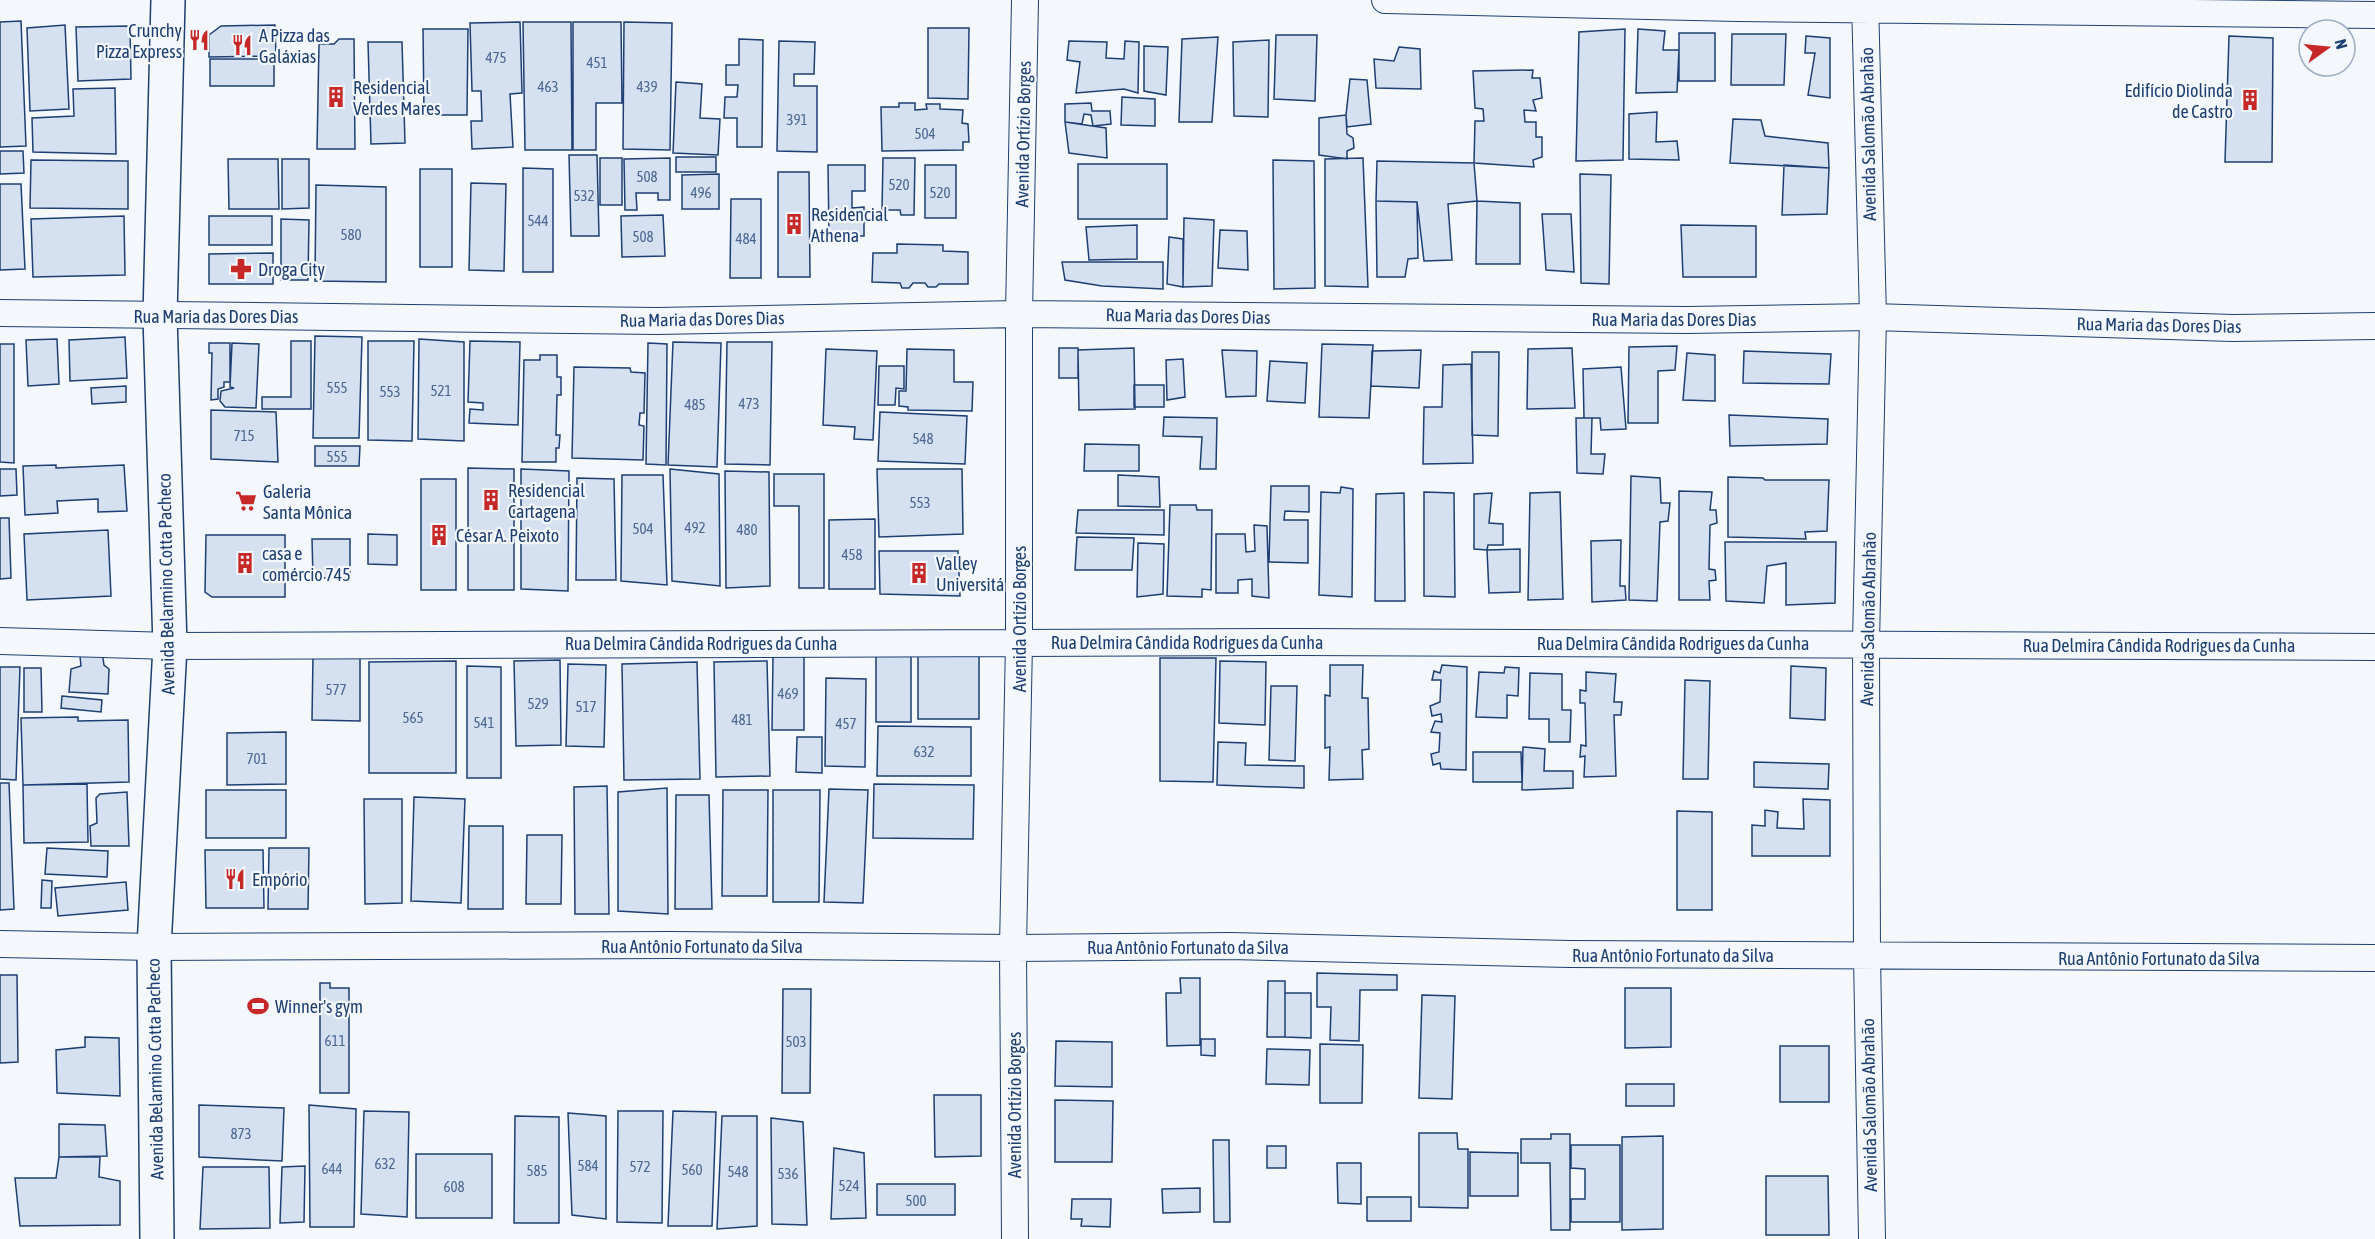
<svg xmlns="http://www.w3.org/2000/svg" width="2375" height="1239" font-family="'Asap Condensed',sans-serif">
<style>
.building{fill:#d5e0f0;stroke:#1d3f73;stroke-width:1.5}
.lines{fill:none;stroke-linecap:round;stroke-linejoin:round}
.street-casing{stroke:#1d3f73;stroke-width:28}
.secondary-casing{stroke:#1d3f73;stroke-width:36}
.street{stroke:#f4f7fb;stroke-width:26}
.secondary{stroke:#f4f7fb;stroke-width:33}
.labels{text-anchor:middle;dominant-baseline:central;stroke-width:4.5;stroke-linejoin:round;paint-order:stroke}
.number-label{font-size:15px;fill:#4b6792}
.poi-label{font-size:18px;fill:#1d3f73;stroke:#f4f7fb;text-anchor:start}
.street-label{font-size:18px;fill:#1d3f73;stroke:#f4f7fb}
</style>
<rect width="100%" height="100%" fill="#f4f7fb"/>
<path class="building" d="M21 21 26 146 0 147V22Z
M520 22 522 93 510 94 513 147 472 149 471 121H482L481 91H472L470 23Z
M523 22H571L572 150H525Z
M573 22H621L622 103H596V150H573Z
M624 22 672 23 670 150 623 149Z
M65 25 69 109 30 111 27 28Z
M275 25 276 56 209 57V35L221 26Z
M130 26 131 79 78 81 76 27Z
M928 28H969L968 99 928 98Z
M423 29H468L467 115H424Z
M1625 29 1623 160 1576 161 1579 32Z
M1638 29 1665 31 1663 50H1679L1677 92 1636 93Z
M1679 33H1715V81H1679Z
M1732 34H1786L1784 85H1731Z
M1276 35H1317L1315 101 1274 99Z
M1806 36 1830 38V98L1808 95 1815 53H1805Z
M2229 36 2273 38 2272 162H2225Z
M1218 37 1212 122H1179L1182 39Z
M339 39H354L355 149H317L319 44H334Z
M739 39 763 40 762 147H737V118H724L725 97H737L738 85H726V65H739Z
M1269 40 1268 117 1234 116 1233 42Z
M779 41 815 42 814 74H794V86H817V152L777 151Z
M1069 41 1107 42 1106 58 1124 59 1125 41 1139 42 1138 93 1124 89 1076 93 1080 62 1067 60Z
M368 42H402L405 143 371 144Z
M1144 46 1168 47 1166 95 1144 91Z
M1399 47 1420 49 1421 89 1376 88 1374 59 1394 61Z
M210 59H274V86H210Z
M1533 70 1532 78H1540L1542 98 1533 100 1536 111 1524 110 1525 122H1536V137H1542V157L1533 160 1534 167 1474 163 1475 121H1484L1483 109 1475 108 1473 71Z
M1350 79 1367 80 1371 124 1347 127 1346 115Z
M676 82 702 84 700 118 720 119 718 155 673 153Z
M115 88 116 154 33 152 32 118 74 116 73 89Z
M1122 97 1155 99V126L1121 125Z
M899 103H915V110L927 109 926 104H940V109L963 110 962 123 968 124 969 142H963V150L882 151 881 107H899Z
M1091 103 1092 111H1110L1111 124 1093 126 1091 115 1084 114 1082 124 1065 122V104Z
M1657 112 1656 142 1677 141 1679 160 1629 159V114Z
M1346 115 1347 134 1353 138 1354 148 1347 151V159L1319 155V118Z
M1733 119 1761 120 1765 136 1828 143 1829 168 1730 163Z
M1065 122 1106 128 1107 158 1069 153Z
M0 151H23L24 173 0 174Z
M569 155H597L599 236H571Z
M676 157H716V172H676Z
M600 158H622V205H600Z
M670 158V200H658V193H636L637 210H625L624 159Z
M883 158H915L914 215H901L900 210H882Z
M1363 158 1368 287 1325 286V159Z
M228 159H278L279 209H229Z
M282 159H309V208L282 209Z
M31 160 128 161V209L30 208Z
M1273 160 1314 161 1315 288 1274 289Z
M1377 161 1474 163 1477 201 1448 204 1452 260 1424 261 1417 202 1376 201Z
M1078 164H1167V219H1078Z
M828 165H865V191H852V208L864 207V236H829Z
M925 165H956V218H925Z
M1784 165 1829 168 1827 214 1782 215Z
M523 168 553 169V272H523Z
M420 169H452V267H420Z
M778 172H809L810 277H778Z
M719 174V209H682V175Z
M1580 174 1611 175 1609 284 1581 283Z
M471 183 506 184 504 271 469 270Z
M0 184H21L25 269 0 270Z
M316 185 386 187V282L315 281Z
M731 199H761V278H730Z
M1376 201 1417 202 1418 258 1408 259 1405 277H1377Z
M1477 201 1520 203V264H1476Z
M1542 214H1571L1574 272 1546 270Z
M663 215 665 256 622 257 621 216Z
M124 216 125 275 33 277 31 219Z
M209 216H272V245H209Z
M1184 218 1214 220 1212 286 1183 287Z
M281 219 309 220 308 280H281Z
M1137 225V259L1089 260 1086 227Z
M1681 225 1756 226V277H1683Z
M1220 230 1247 231 1248 270 1218 268Z
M1169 237 1183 239V287L1167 284Z
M897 244 943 245V251L968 252V284H939L936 287H928L925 283H913L909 288H902L900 283 872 282 873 253H897Z
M273 253V284H209V254Z
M1062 262H1163V289L1102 286 1065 280Z
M315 336 362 337 359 438H313Z
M125 337 127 378 70 381 69 340Z
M57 339 59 384 28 386 26 340Z
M419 339 464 342V441L418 439Z
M291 341H311V409H262V397H291Z
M368 341H414L412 441 368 440Z
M470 341 520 342 518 425 469 423 470 409 483 410V403L468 402Z
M673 342 721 343 717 467 668 465Z
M727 342H772L770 465 725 464Z
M209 343H230V382H224V387L218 389V399L211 400 212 353H209Z
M232 343 259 344 256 408 225 407 220 401 221 391 234 388 230 387Z
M648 343 667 344 666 465 646 464Z
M0 344H14V463L0 462Z
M1322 344 1373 345 1369 418 1319 417Z
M1677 346 1675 370 1658 371V423H1628L1629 347Z
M1059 348H1078V378H1059Z
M1134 348 1135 409 1079 410 1078 350Z
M1572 348 1575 408 1527 409 1528 349Z
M826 349 877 351 873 440 854 439 855 427 823 425Z
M907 349 954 350V382H973L972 411 908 410V407L899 406V391H906Z
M1222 350 1257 351 1256 396 1226 397Z
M1421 350 1419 388 1371 386 1372 351Z
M1744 351 1831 354 1829 384 1743 383Z
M1472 352H1499L1498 436 1472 435Z
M1687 353 1715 355V401L1683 400Z
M540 355H557V377H561V395H557L556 435H560L559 448H556V462H522L524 360H540Z
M1183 359 1185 397 1167 400 1166 360Z
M1270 361 1307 363 1305 403 1267 401Z
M1471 364 1473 463 1423 464 1424 407H1442L1443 365Z
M879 366H904V389L896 388 895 405H878Z
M574 367 630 368 631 372 645 373 644 413H640L639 425 644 426 643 460 572 458Z
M1621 367 1626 429 1601 430 1600 418H1584L1583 369Z
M1134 385H1164V407H1134Z
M126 386V402L92 404 91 388Z
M211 410 276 412 278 462 211 459Z
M880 412 967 416 965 464 878 461Z
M1729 415 1828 419 1827 444 1730 446Z
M1164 417 1217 418 1216 469H1200L1202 437 1163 436Z
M1576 418H1592L1591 454H1605L1603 474 1577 473Z
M1085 444 1139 445V471H1084Z
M315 446H360L359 466H315Z
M56 465V468L124 465 127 511 98 512V499L57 501 58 513 25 515 23 466Z
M468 468 514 469V590H468Z
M0 469H16L17 495 0 496Z
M521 469 569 471 568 591 521 589Z
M670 469 719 474 720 586 672 581Z
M877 469H962L963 534 879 537Z
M725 471 769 472 770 586 726 588Z
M774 474H824V588H799V506H774Z
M622 475H663L667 585 621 581Z
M1118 475 1159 477 1160 507 1118 506Z
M1631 476 1660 478 1661 503H1670L1668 521 1660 522 1657 601 1629 600Z
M1728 477 1763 478 1765 480H1829L1827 531 1805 532 1806 539 1728 537Z
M577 478 614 479 616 580H576Z
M421 479H456V590H421Z
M1271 486H1309V512L1285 511 1284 520H1308V563L1269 562Z
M1341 487 1353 489 1352 597 1319 595 1321 492 1340 493Z
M1679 491 1712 492 1710 510H1716L1717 523 1710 525 1709 569 1715 570 1716 580 1709 581 1710 600H1679Z
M1424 492 1454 493 1455 597 1424 596Z
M1560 492 1563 599 1528 600 1530 493Z
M1404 493 1405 601H1375L1376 494Z
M1492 493 1489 523 1503 524V545H1488L1487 550 1474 549V494Z
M1170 505H1196L1197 510H1212L1211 590 1202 589V597L1167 596Z
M1078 510H1164V535L1076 533Z
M0 518H9L11 578 0 579Z
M875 519V589H829V520Z
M1254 525 1267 526 1269 598 1252 596V579L1238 580V593H1216V534H1245L1246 552 1255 551Z
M108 530 111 596 27 600 24 534Z
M368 534 397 535V565L368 564Z
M206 535H285V597H212L205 592Z
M1077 537 1134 538 1132 570H1075Z
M312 539H350V578H313Z
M1621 540 1620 586H1625L1626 600 1592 602 1591 541Z
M1725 542H1836L1835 603 1786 605V563L1767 566 1764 603 1726 601Z
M1138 543 1164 544 1163 594 1137 597Z
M1520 549V592L1489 593 1487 550Z
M879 551H958L960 596 880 594Z
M102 652 104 665 109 669 108 694 69 692 71 669 81 666 80 656Z
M918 655 979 656V719H918Z
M313 656 360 657V721L312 720Z
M773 656H804V730H772Z
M876 656H911V722H876Z
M1160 658H1216L1213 782 1160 781Z
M560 660 561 745 516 746 514 661Z
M456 661V773H369V662Z
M767 661 770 776 716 777 714 662Z
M1220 661 1266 662 1265 725 1219 723Z
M697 662 700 779 624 780 622 664Z
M568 664 606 665 604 747 566 746Z
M1330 665H1363L1362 698H1368L1369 749 1362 750 1363 779 1329 780 1330 747 1325 748V695L1330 696Z
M1442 665 1467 667 1466 770 1441 769 1440 763 1433 765 1431 754 1439 752 1440 733 1431 732 1435 721 1442 722 1441 714 1432 716 1430 706 1440 702 1441 680H1432L1434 671 1440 673Z
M467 666 501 667V778H467Z
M1791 666 1826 668 1825 720 1790 718Z
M0 667H20L16 780 0 779Z
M1505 667 1519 668 1518 696 1507 695V718L1476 717 1479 672 1504 673Z
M24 668H41L42 712H24Z
M1586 672 1616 674 1614 702H1622L1621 715H1614L1616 776 1584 777 1585 756 1580 757 1581 745 1586 746 1585 703H1580V690L1586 691Z
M1530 673 1562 674V710H1571L1570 742H1549V719H1529Z
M826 678 866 679 865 767 825 766Z
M1685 680 1710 681 1708 779H1683Z
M1271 686H1297L1295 761 1269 760Z
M62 696 102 700 101 712 61 708Z
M78 717V721L128 720 129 782 23 785 21 718Z
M878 726 971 727V776H877Z
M286 732V784L227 785V733Z
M797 737H822V773L796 772Z
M1218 742 1246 743 1245 765 1304 766V788L1217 785Z
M1523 747 1545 749 1544 771H1573V788L1522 790Z
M1473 752H1521L1522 782H1473Z
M1754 762 1829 764 1828 789 1754 787Z
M0 783H9L14 909 0 910Z
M87 784 88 842 24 843 23 785Z
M874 784 974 785 973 839 873 838Z
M607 786 609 914H575L574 787Z
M667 788 668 914 618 911V792Z
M829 789 868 790 863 903 824 902Z
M206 790H286V838H206Z
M723 790H768L767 896H722Z
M773 790H820L819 902H773Z
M127 792 129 846H91L90 826 97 823 96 798 100 794Z
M676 795H709L712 909H675Z
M414 797 465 799 461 903 411 901Z
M364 799H402V903L365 904Z
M1803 799 1830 800V856H1752V825L1765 826V810L1778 812 1777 828 1804 829Z
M1677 811 1712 812V910H1677Z
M469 826H503V909H468Z
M527 835H562L561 904H526Z
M47 848 108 851 107 877 45 874Z
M269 848H309L308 909H268Z
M205 850H263L264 908H206Z
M42 880 52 881 51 908H41Z
M126 882 128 910 58 916 55 888Z
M1317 973 1397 975V990H1360L1359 1041 1330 1040 1331 1007H1317Z
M0 975H17L18 1062 0 1063Z
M1180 978H1200V1045L1167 1046 1166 993H1181Z
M1268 981H1285V1037H1267Z
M320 983H330V988H349V1093H320Z
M1625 988H1671V1047L1625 1048Z
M783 989H811L810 1093H782Z
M1285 993H1311V1038L1285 1037Z
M1422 995 1455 996 1452 1099 1419 1098Z
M85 1037 119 1038 120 1096 57 1093 56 1050 85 1047Z
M1201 1039H1215V1056L1201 1055Z
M1056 1041 1112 1042V1087L1055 1086Z
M1320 1044 1363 1045 1362 1103H1320Z
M1780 1046H1829V1102H1780Z
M1267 1049 1310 1050 1309 1085 1266 1084Z
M1626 1084H1674V1106H1626Z
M934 1095H981V1156L935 1157Z
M1055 1100 1113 1101 1112 1162H1055Z
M199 1105 284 1108 282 1161 199 1157Z
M309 1105 356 1109 354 1227H310Z
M364 1111 409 1112 407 1217 361 1214Z
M618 1111H663L662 1223 617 1222Z
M673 1111 716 1112 712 1226H668Z
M568 1113 606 1116V1219L572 1215Z
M515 1116 559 1117V1223H514Z
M722 1116H757V1226L717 1229Z
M771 1118 803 1122 807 1225 772 1224Z
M59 1124 105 1125 107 1156 59 1157Z
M1419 1133H1457L1458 1149H1468V1208L1419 1207Z
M1551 1134H1570V1230H1551L1550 1163H1521V1139H1551Z
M1663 1136V1229L1622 1230V1137Z
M1213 1140H1229L1230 1222H1214Z
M1571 1145H1620V1222H1571V1199H1585V1169L1571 1168Z
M1267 1146H1286V1168H1267Z
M834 1148 864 1153 866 1218 831 1219Z
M1470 1152 1518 1153V1196H1470Z
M416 1154H492V1218H416Z
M59 1157H100L99 1177 120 1181V1225L20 1226 15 1178H56Z
M1337 1163H1361V1204L1338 1203Z
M305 1166 304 1222 280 1223 282 1167Z
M203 1167H269L270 1228 200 1229Z
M1766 1176H1828L1829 1235H1766Z
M877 1184H955V1215H877Z
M1200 1188V1212L1163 1213 1162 1189Z
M1367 1197H1411V1221H1367Z
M1072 1199H1111L1110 1227 1081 1226 1082 1219H1071Z"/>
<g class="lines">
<defs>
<path id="street" d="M1385 0 1738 8 2375 15
M1865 0 1873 317 1866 643 1867 956 1872 1239
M0 313 657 321 1019 314 1687 320 1873 317 2233 328 2375 326
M0 641 170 646 1303 642 2375 647
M0 944 154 947 670 945 1013 948 1230 946 1570 954 2375 958
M1015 1239 1013 948 1019 642V314L1025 0"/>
<path id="secondary" d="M157 1239 154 947 170 646 160 316 168 0"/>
</defs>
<use href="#street" class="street-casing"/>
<use href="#secondary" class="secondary-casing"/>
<use href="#street" class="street"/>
<use href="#secondary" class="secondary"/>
</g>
<defs>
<symbol id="restaurant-bare" viewBox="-9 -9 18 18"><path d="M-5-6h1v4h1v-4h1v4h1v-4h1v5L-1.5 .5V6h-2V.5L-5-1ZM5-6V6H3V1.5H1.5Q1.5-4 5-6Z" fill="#c62828" stroke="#f4f7fb" stroke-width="2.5" paint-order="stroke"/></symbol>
<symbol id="building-bare" viewBox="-9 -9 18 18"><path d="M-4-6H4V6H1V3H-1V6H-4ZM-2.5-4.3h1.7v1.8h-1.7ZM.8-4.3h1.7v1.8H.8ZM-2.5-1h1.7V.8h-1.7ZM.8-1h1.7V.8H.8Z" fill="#c62828" stroke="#f4f7fb" stroke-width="2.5" paint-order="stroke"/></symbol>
<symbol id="pharmacy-bare" viewBox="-9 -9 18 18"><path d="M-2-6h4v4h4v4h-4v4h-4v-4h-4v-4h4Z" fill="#c62828" stroke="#f4f7fb" stroke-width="2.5" paint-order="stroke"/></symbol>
<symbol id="supermarket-bare" viewBox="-9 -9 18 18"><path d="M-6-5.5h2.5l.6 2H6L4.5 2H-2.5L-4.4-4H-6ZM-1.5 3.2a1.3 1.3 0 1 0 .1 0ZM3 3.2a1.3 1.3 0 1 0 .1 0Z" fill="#c62828" stroke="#f4f7fb" stroke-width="2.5" paint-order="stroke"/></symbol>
<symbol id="stadium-bare" viewBox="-9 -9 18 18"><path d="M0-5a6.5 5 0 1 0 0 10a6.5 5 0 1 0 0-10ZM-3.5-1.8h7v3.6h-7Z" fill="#c62828" stroke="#f4f7fb" stroke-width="2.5" paint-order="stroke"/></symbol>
</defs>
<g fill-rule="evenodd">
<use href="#restaurant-bare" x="184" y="25" width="30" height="30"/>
<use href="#restaurant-bare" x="227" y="30" width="30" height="30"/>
<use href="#building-bare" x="321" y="82" width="30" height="30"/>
<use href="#building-bare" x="2235" y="85" width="30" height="30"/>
<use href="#building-bare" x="779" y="209" width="30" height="30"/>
<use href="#pharmacy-bare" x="226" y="254" width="30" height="30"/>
<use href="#building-bare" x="476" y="485" width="30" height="30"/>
<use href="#supermarket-bare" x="231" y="486" width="30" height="30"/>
<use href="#building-bare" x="424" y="520" width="30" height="30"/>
<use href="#building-bare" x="230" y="548" width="30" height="30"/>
<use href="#building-bare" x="904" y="558" width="30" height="30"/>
<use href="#restaurant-bare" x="220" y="864" width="30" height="30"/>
<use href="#stadium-bare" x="243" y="991" width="30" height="30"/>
</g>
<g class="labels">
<g class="number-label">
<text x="496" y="57">475</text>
<text x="597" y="62">451</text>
<text x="548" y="86">463</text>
<text x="647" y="86">439</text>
<text x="797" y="119">391</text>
<text x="925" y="133">504</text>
<text x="647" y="176">508</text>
<text x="899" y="184">520</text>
<text x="701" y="192">496</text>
<text x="940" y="192">520</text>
<text x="584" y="195">532</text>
<text x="538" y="220">544</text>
<text x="351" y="234">580</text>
<text x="643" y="236">508</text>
<text x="746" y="238">484</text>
<text x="337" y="387">555</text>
<text x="441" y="390">521</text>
<text x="390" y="391">553</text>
<text x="749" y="403">473</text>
<text x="695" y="404">485</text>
<text x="244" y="435">715</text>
<text x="923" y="438">548</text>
<text x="337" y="456">555</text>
<text x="920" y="502">553</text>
<text x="695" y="527">492</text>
<text x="643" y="528">504</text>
<text x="747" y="529">480</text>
<text x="852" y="554">458</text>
<text x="336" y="689">577</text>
<text x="788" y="693">469</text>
<text x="538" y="703">529</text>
<text x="586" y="706">517</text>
<text x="413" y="717">565</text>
<text x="742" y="719">481</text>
<text x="484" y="722">541</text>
<text x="846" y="723">457</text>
<text x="924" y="751">632</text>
<text x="257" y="758">701</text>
<text x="335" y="1040">611</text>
<text x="796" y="1041">503</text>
<text x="241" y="1133">873</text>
<text x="385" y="1163">632</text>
<text x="588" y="1165">584</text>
<text x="640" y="1166">572</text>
<text x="332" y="1168">644</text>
<text x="692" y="1169">560</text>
<text x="537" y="1170">585</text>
<text x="738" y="1171">548</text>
<text x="788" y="1173">536</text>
<text x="849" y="1185">524</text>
<text x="454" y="1186">608</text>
<text x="916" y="1200">500</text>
</g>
<g class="poi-label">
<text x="182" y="30" text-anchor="end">Crunchy<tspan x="182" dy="21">Pizza Express</tspan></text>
<text x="259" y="35">A Pizza das<tspan x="259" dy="21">Galáxias</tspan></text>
<text x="353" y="87">Residencial<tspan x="353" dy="21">Verdes Mares</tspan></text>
<text x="2233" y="90" text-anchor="end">Edifício Diolinda<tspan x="2233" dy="21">de Castro</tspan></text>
<text x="811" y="214">Residencial<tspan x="811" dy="21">Athena</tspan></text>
<text x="258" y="269">Droga City</text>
<text x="508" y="490">Residencial<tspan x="508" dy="21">Cartagena</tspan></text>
<text x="263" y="491">Galeria<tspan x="263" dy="21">Santa Mônica</tspan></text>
<text x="456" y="535">César A. Peixoto</text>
<text x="262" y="553">casa e<tspan x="262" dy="21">comércio 745</tspan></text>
<text x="936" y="563">Valley<tspan x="936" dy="21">Universitá</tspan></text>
<text x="252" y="879">Empório</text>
<text x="275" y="1006">Winner's gym</text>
</g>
<g class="street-label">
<text transform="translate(1023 134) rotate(-89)">Avenida Ortízio Borges</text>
<text transform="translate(1868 134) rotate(-91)">Avenida Salomão Abrahão</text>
<text x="216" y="316">Rua Maria das Dores Dias</text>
<text transform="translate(1188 316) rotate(1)">Rua Maria das Dores Dias</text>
<text transform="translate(702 319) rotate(-1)">Rua Maria das Dores Dias</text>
<text x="1674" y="319">Rua Maria das Dores Dias</text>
<text transform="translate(2159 325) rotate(1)">Rua Maria das Dores Dias</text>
<text transform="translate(166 584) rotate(-91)">Avenida Belarmino Cotta Pacheco</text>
<text transform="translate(1019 619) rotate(-90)">Avenida Ortízio Borges</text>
<text transform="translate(1868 619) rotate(-89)">Avenida Salomão Abrahão</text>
<text x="1187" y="642">Rua Delmira Cândida Rodrigues da Cunha</text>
<text x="701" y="643">Rua Delmira Cândida Rodrigues da Cunha</text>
<text x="1673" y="643">Rua Delmira Cândida Rodrigues da Cunha</text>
<text x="2159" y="645">Rua Delmira Cândida Rodrigues da Cunha</text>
<text x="702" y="946">Rua Antônio Fortunato da Silva</text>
<text x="1188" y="947">Rua Antônio Fortunato da Silva</text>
<text x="1673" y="955">Rua Antônio Fortunato da Silva</text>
<text x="2159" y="958">Rua Antônio Fortunato da Silva</text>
<text transform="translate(155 1069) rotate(-91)">Avenida Belarmino Cotta Pacheco</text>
<text transform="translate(1014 1105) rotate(-90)">Avenida Ortízio Borges</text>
<text transform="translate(1869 1105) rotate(-91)">Avenida Salomão Abrahão</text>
</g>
</g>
<g transform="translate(2327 48) rotate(75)"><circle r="28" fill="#f4f7fb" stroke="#9eadc5" stroke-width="1.5"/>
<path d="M0-4.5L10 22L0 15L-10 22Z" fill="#c62828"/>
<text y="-9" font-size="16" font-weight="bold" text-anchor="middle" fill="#1d3f73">N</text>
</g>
</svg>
